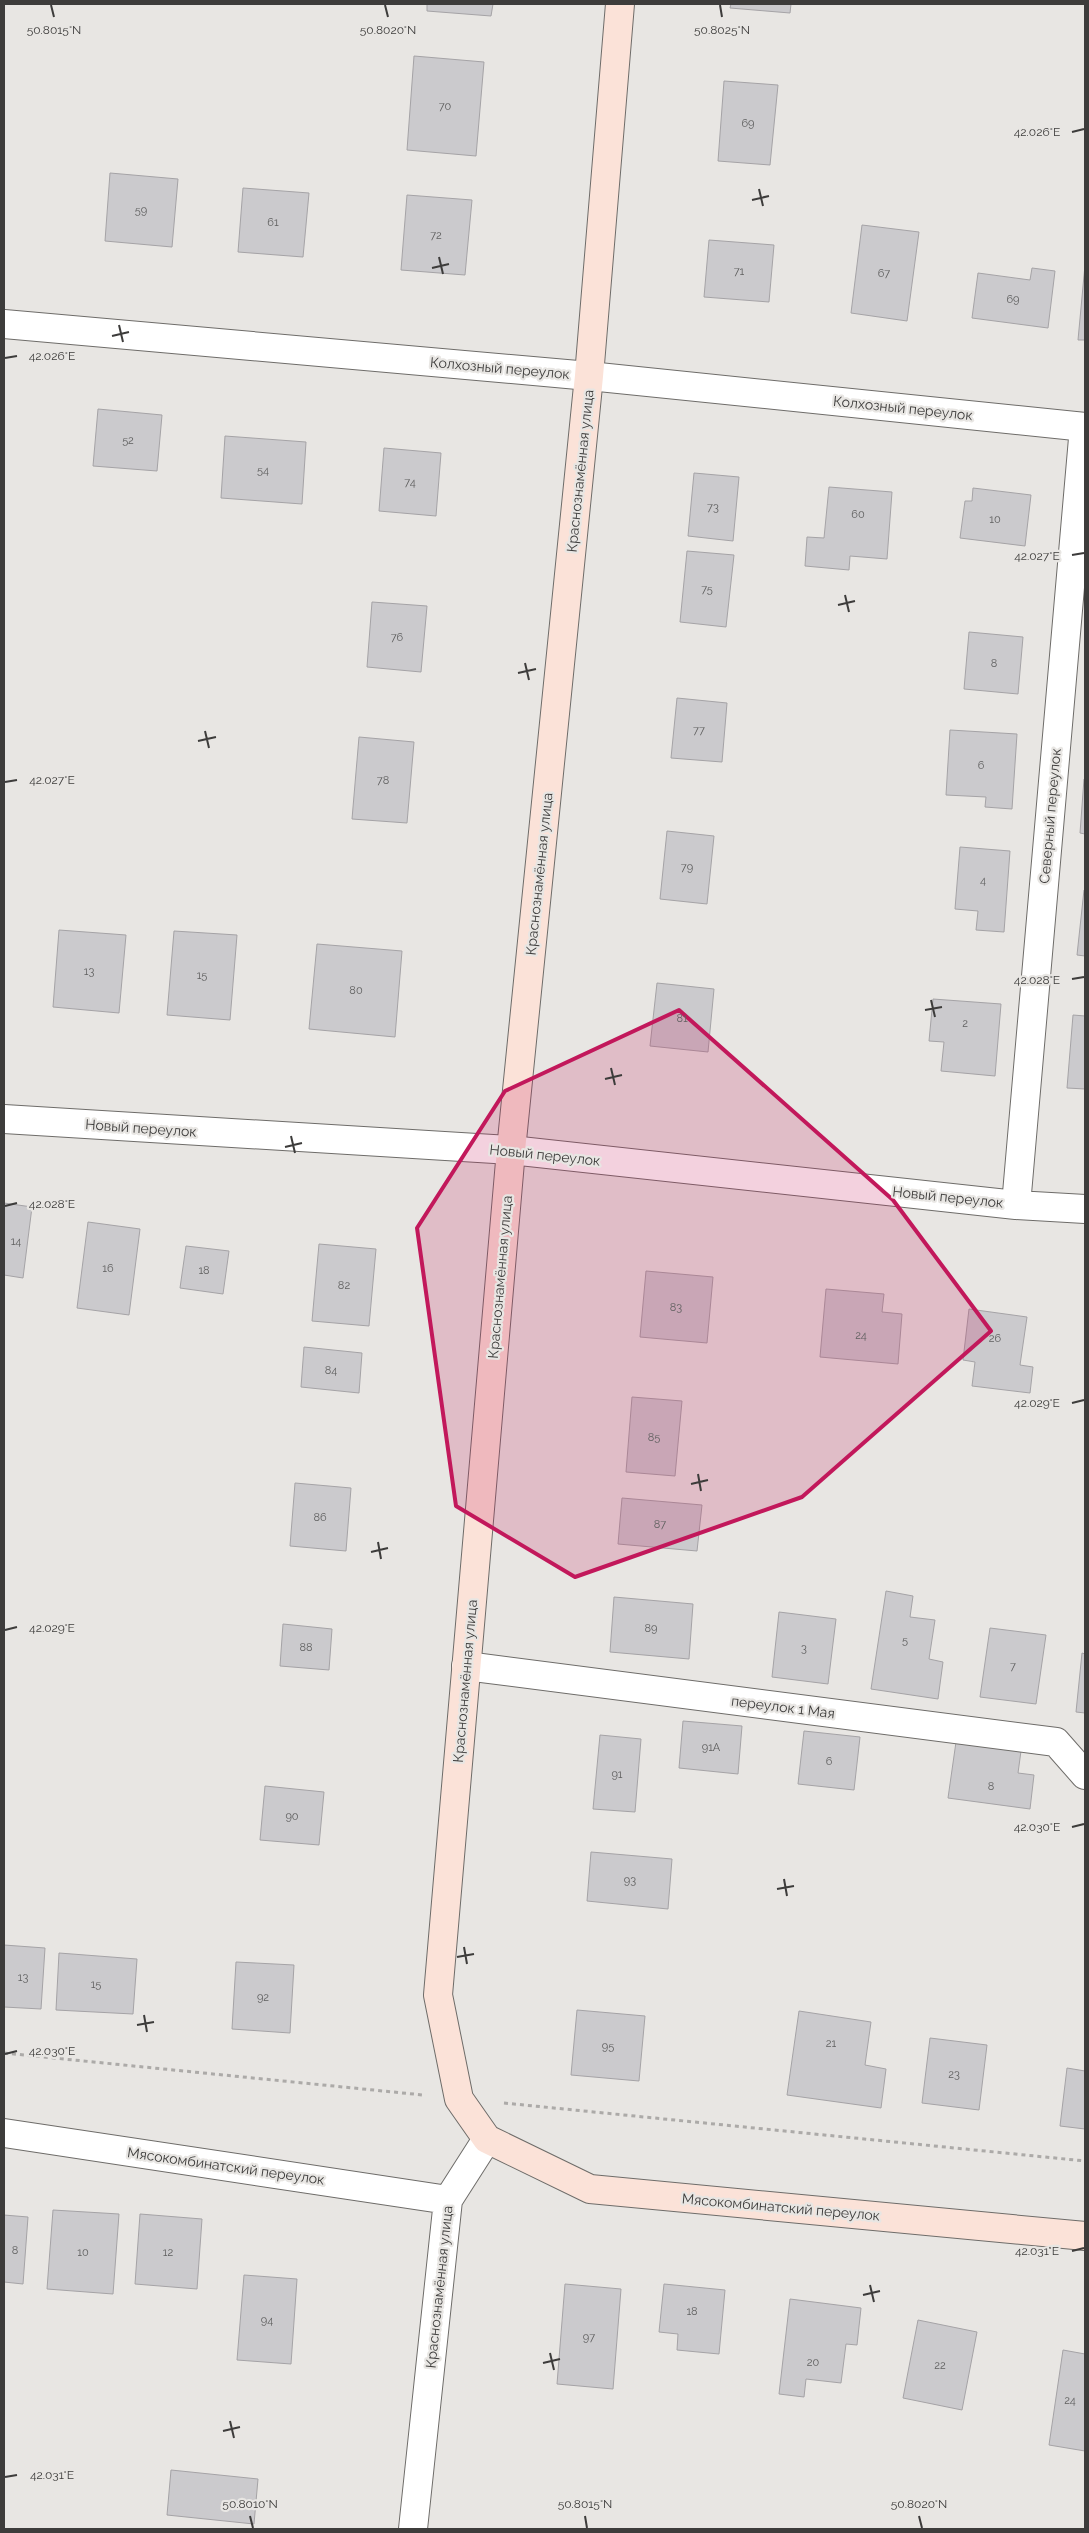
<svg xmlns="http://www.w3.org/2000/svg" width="1089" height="2533" font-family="Raleway,sans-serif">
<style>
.building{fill:#cbcacd;stroke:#a5a3a6}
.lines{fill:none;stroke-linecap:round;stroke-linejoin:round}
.street-casing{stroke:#6e6c69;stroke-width:30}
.secondary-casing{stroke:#6e6c69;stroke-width:30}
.path{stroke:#acaaa8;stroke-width:3;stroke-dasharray:4 4;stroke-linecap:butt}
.street{stroke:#fff;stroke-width:28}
.secondary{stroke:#fbe2d8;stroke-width:28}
.marked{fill:#c2185b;fill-opacity:0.2;stroke:#c2185b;stroke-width:4;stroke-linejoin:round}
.ticks{fill:none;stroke:#3d3c3b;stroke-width:2}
.labels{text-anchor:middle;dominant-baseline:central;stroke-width:4.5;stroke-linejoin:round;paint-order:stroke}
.number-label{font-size:11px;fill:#606060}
.street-label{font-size:14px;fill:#3d3c3b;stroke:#e8e6e3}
.ticks-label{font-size:12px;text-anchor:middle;fill:#3d3c3b;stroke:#e8e6e3;stroke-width:4.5;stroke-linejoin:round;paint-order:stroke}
</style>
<rect width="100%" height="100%" fill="#e8e6e3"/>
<path class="building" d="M427 4H493L491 16 427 11Z
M731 4H791L790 13 730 8Z
M414 56 484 62 476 156 407 150Z
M724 81 778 85 770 165 718 161Z
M110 173 178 179 172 247 105 241Z
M243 188 309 193 303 257 238 252Z
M407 195 472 200 465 275 401 270Z
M862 225 919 232 907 321 851 313Z
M709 240 774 245 769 302 704 297Z
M1085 265V340H1078Z
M1032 268 1055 271 1048 328 972 318 978 273 1030 280Z
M98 409 162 415 157 471 93 466Z
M225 436 306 442 302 504 221 498Z
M384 448 441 453 436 516 379 511Z
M694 473 739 477 733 541 688 536Z
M829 487 892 492 887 559 850 556 849 570 805 566 807 537 824 538Z
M973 488 1031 495 1025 546 960 538 965 501H972Z
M687 551 734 555 726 627 680 622Z
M372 602 427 606 421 672 367 667Z
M969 632 1023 637 1018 694 964 689Z
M677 698 727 703 722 762 671 758Z
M950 730 1017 734 1012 809 985 807 986 797 946 795Z
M359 737 414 742 407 823 352 819Z
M1084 779H1085V834L1080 833Z
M667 831 714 836 707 904 660 899Z
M960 847 1010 851 1004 932 976 930 978 911 955 909Z
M1084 890H1085V956L1077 955Z
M59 930 126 935 119 1013 53 1007Z
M174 931 237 935 230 1020 167 1015Z
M317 944 402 951 395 1037 309 1029Z
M657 983 714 989 708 1052 650 1046Z
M933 999 1001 1004 995 1076 941 1071 944 1042 929 1041Z
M1073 1015 1085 1016V1089L1067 1088Z
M4 1203 32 1207 23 1278 4 1275Z
M88 1222 140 1229 129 1315 77 1308Z
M319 1244 376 1249 369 1326 312 1321Z
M186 1246 229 1251 223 1294 180 1288Z
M646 1271 713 1277 707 1343 640 1337Z
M826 1289 884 1294 882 1312 902 1314 898 1364 820 1357Z
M969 1309 1027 1317 1020 1365 1033 1367 1030 1393 972 1386 975 1362 963 1360Z
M304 1347 362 1353 359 1393 301 1387Z
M632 1397 682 1401 675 1476 626 1472Z
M295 1483 351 1488 346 1551 290 1546Z
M622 1498 702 1505 697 1551 618 1544Z
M886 1591 913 1596 910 1617 935 1620 929 1659 943 1662 938 1699 871 1689Z
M614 1597 693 1604 689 1659 610 1652Z
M779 1612 836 1619 828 1684 772 1677Z
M283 1624 332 1629 329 1670 280 1666Z
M990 1628 1046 1635 1036 1704 980 1697Z
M1082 1653 1085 1654V1713L1076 1712Z
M683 1721 742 1726 738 1774 679 1768Z
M804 1731 860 1737 854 1790 798 1784Z
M600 1735 641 1739 635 1812 593 1809Z
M956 1742 1021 1751 1018 1773 1034 1775 1030 1809 948 1798Z
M265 1786 324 1792 319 1845 260 1840Z
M591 1852 672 1859 668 1909 587 1901Z
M4 1945 45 1948 41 2009 4 2007Z
M59 1953 137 1959 133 2014 56 2010Z
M236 1962 294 1965 290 2033 232 2029Z
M577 2010 645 2016 639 2081 571 2075Z
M799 2011 871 2022 865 2065 886 2069 881 2108 787 2095Z
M930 2038 987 2045 979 2110 922 2103Z
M1067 2068 1085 2071V2129L1060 2126Z
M53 2210 119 2214 113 2294 47 2289Z
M140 2214 202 2219 197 2289 135 2284Z
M4 2215 28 2217 23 2284 4 2282Z
M244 2275 297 2279 291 2364 237 2360Z
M565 2284 621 2289 613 2389 557 2384Z
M664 2284 725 2290 719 2354 677 2350 678 2334 659 2332Z
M790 2299 861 2308 857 2345 846 2344 841 2383 806 2379 804 2397 779 2394Z
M918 2320 977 2332 962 2410 903 2398Z
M1063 2350 1085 2354V2451L1049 2445Z
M171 2470 258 2479 254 2524 167 2515Z"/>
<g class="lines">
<defs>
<path id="street" d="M4 324 589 376 1085 427
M4 1119 511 1150 1016 1205 1085 1209
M1016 1205 1084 427
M466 1666 1056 1742 1085 1775
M4 2133 448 2200
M413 2529 448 2200 487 2139"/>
<path id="secondary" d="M620 4 589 376 511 1150 438 1995 459 2099 487 2139 590 2189 1085 2236"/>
</defs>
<use href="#street" class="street-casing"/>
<use href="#secondary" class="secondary-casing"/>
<path class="path" d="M4 2053 423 2095
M504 2103 1085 2161"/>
<use href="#street" class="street"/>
<use href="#secondary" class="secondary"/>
</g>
<path class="marked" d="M679 1010 893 1200 991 1331 802 1497 575 1577 456 1506 417 1228 505 1091Z"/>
<path class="ticks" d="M51 5 54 17M385 5 388 17M720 5 722 17M1072 132 1084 129M759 189 763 206M752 200 769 196M439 257 443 274M432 268 449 264M119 325 123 342M112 336 129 332M5 358 17 356M1072 555 1084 553M845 595 849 612M838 605 855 601M525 663 529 680M518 673 536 669M205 731 209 748M198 741 216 737M5 782 17 780M1072 979 1084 977M931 1000 935 1017M925 1010 942 1007M611 1068 615 1085M605 1079 622 1075M291 1136 295 1153M285 1147 302 1143M5 1206 17 1203M1072 1403 1084 1400M698 1474 701 1491M691 1484 708 1480M378 1542 381 1559M371 1552 388 1548M5 1630 17 1627M1072 1827 1084 1824M784 1879 787 1896M777 1889 794 1886M464 1947 467 1964M457 1957 474 1954M144 2015 147 2032M137 2025 154 2022M5 2054 17 2051M1072 2251 1084 2248M870 2285 874 2302M863 2295 880 2291M550 2353 554 2370M543 2363 560 2359M230 2421 234 2438M223 2431 240 2427M5 2477 17 2475M250 2516 253 2528M585 2516 587 2528M919 2516 922 2528"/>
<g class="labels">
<g class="number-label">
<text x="445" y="106">70</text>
<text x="748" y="123">69</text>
<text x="141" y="210">59</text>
<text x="273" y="222">61</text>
<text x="436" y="235">72</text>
<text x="739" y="271">71</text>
<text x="884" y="273">67</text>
<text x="1013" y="299">69</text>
<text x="128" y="440">52</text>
<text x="263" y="470">54</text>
<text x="410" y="482">74</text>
<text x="713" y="507">73</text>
<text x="858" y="514">60</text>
<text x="995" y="519">10</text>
<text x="707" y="589">75</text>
<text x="397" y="637">76</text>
<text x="994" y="663">8</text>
<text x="699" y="730">77</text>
<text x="981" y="765">6</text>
<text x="383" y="780">78</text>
<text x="687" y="867">79</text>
<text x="983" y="880">4</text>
<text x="89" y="971">13</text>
<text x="202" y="975">15</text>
<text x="356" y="990">80</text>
<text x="682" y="1018">81</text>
<text x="965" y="1023">2</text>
<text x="16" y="1241">14</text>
<text x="108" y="1268">16</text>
<text x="204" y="1270">18</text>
<text x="344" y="1285">82</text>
<text x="676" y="1307">83</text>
<text x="861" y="1335">24</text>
<text x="995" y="1338">26</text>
<text x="331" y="1370">84</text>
<text x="654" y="1437">85</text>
<text x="320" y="1517">86</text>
<text x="660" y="1524">87</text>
<text x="651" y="1628">89</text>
<text x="905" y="1640">5</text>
<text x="306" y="1647">88</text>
<text x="804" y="1648">3</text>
<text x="1013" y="1666">7</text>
<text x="711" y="1747">91А</text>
<text x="829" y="1761">6</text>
<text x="617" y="1774">91</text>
<text x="991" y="1786">8</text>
<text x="292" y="1816">90</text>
<text x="630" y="1880">93</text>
<text x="23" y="1977">13</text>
<text x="96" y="1984">15</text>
<text x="263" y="1997">92</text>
<text x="831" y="2043">21</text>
<text x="608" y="2046">95</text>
<text x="954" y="2074">23</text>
<text x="15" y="2250">8</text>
<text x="83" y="2252">10</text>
<text x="168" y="2252">12</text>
<text x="692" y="2311">18</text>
<text x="267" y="2320">94</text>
<text x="589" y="2337">97</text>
<text x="813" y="2362">20</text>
<text x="940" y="2365">22</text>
<text x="1070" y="2400">24</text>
</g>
<g class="street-label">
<text transform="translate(500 368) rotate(5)">Колхозный переулок</text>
<text transform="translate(903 408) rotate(6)">Колхозный переулок</text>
<text transform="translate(580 471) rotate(-84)">Краснознамённая улица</text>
<text transform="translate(1050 816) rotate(-85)">Северный переулок</text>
<text transform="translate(539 874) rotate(-84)">Краснознамённая улица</text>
<text transform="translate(141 1128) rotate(4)">Новый переулок</text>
<text transform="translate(545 1155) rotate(6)">Новый переулок</text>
<text transform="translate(948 1197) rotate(6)">Новый переулок</text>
<text transform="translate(500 1277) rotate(-85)">Краснознамённая улица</text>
<text transform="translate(465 1681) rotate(-85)">Краснознамённая улица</text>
<text transform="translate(783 1707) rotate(7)">переулок 1 Мая</text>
<text transform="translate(226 2166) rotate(8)">Мясокомбинатский переулок</text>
<text transform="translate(781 2207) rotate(5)">Мясокомбинатский переулок</text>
<text transform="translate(439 2287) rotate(-84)">Краснознамённая улица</text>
</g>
</g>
<g class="ticks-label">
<text x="54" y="34">50.8015°N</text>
<text x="388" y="34">50.8020°N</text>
<text x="722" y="34">50.8025°N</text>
<text x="1037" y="136">42.026°E</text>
<text x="52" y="360">42.026°E</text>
<text x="1037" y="560">42.027°E</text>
<text x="52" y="784">42.027°E</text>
<text x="1037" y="984">42.028°E</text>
<text x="52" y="1208">42.028°E</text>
<text x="1037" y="1407">42.029°E</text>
<text x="52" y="1632">42.029°E</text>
<text x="1037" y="1831">42.030°E</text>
<text x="52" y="2055">42.030°E</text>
<text x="1037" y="2255">42.031°E</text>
<text x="52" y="2479">42.031°E</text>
<text x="250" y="2508">50.8010°N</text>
<text x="585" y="2508">50.8015°N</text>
<text x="919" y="2508">50.8020°N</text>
</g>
<rect width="1089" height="2533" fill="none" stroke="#3d3c3b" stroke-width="10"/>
</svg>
